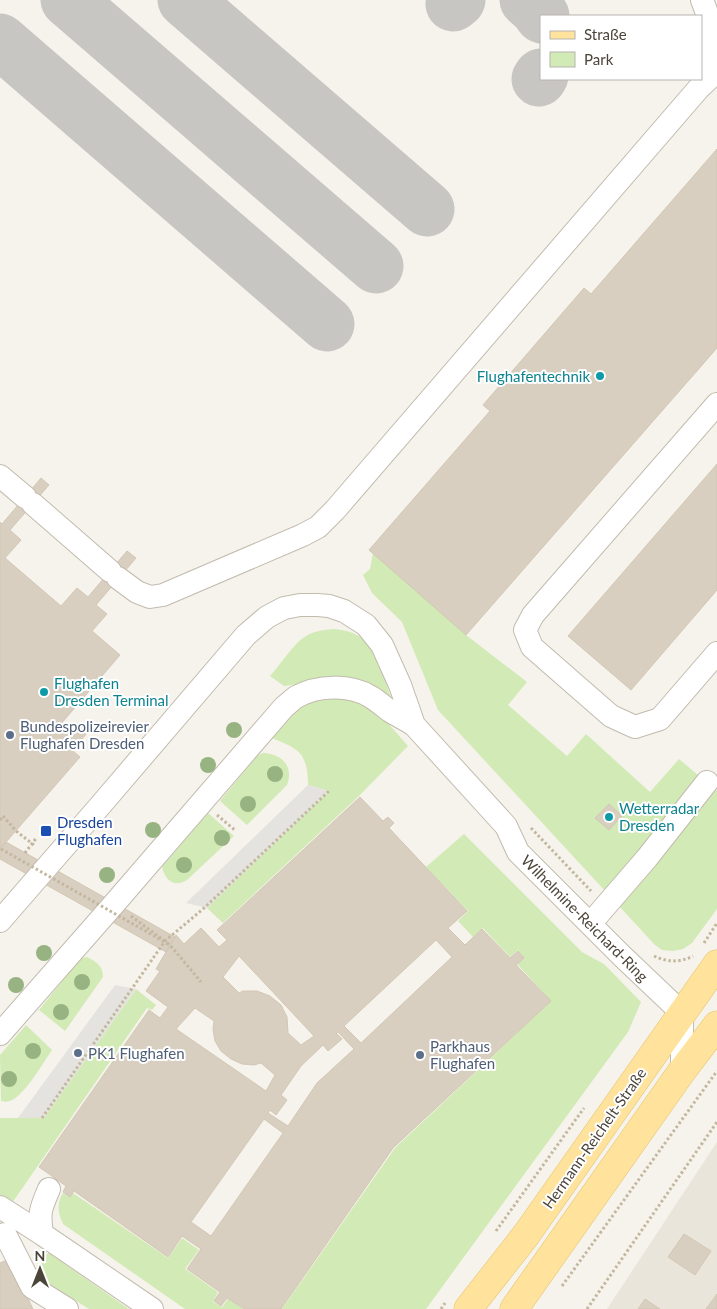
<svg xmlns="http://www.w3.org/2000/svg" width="717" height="1309" font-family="Lato,sans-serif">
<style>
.residential{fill:#eae5da}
.green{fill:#d2eab5}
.parking{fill:#e5e3e0}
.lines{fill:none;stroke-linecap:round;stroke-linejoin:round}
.taxiway{stroke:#c8c6c3;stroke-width:55}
.building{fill:#d8cfc1;stroke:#d3c7b4;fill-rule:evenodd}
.minor-casing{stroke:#c2bbae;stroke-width:24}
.major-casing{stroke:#e6c16a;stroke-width:29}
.path{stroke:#c4b79f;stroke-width:3;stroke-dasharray:2.5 2.5;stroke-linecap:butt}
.minor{stroke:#fff;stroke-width:22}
.major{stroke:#ffe39c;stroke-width:28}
.path-bridge{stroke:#c4b79f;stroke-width:3;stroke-dasharray:2.5 2.5;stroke-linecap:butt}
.tree{fill:#97b381}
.culture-dot{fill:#0f9aa8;stroke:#fff;stroke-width:2}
.service-dot{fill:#5c6f8a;stroke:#fff;stroke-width:2}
.transit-dot{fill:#1a4fb4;stroke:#fff;stroke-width:2}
.labels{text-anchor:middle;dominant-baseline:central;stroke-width:4;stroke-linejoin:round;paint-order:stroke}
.culture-label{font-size:15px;fill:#0d838f;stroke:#fff;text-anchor:start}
.service-label{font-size:15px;fill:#4e5e75;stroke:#fff;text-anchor:start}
.transit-label{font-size:15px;fill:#164399;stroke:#fff;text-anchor:start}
.street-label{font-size:15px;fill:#4b4439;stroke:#fff}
</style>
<rect width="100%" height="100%" fill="#f6f3ec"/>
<path class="residential" d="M717 1142V1309H607Z"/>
<path class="green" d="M373 553 466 635 527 682 508 705 567 756 586 734 650 792 679 759 717 791V909L692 943 683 949 673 951 662 950 655 945 438 710 402 622 372 593 363 575 370 569Z
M333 629C351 630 367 637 376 654L393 703 329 680 284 686 270 676C281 664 292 645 306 636 314 631 324 630 333 629Z
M347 696 380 714 408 746 359 796 223 923 207 908 329 791 308 785C308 750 296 748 267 736L303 702Z
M263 753C282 754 294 766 287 785L247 825 220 801 257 756Z
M208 813 234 836 187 880C174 888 165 880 162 867Z
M464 834 582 952 604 964 641 1002 628 1032 426 1309H282L395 1148 551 1001 517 964 524 958 518 950 510 957 483 928 473 937 458 921 468 911 426 867Z
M87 957C97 962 103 966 103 977L65 1031 39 1010 81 958Z
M136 989 156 1005 152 1010 147 1008 10 1206 0 1200V1118H44Z
M26 1025 52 1050C43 1063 26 1093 12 1100 8 1102 5 1102 1 1101L0 1055Z
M63 1193 70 1197 73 1193 168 1258 182 1238 199 1250 185 1269 218 1292 213 1302 222 1307 228 1299 243 1309H185L63 1224C58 1213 56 1204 63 1193Z
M49 1253 129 1309H89L46 1282 38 1273C38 1261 38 1258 49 1253Z"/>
<path class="parking" d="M308 785 329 791 207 908 186 903Z
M115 985 136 989 44 1118H18Z"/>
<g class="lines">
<path class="taxiway" d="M68 0 376 266
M185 0 427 209
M527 0 538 10 542 16
M453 4 458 0
M0 41 327 324
M539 79 541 76"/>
</g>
<path class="building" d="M717 149V348L466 635 369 550 490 411 483 405 584 288 591 294Z
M717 464V590L631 690 568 636Z
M41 478 49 485 10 530 21 540 5 558 61 606 77 588 88 597 127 551 136 558 96 605 107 614 92 631 120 655 60 725 69 733 77 723 88 732 72 750 80 757 0 849V522L2 524Z
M360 797 383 821 388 817 394 823 389 828 467 911 448 928 465 945 482 929 510 958 518 951 524 958 516 965 551 1001 393 1148 281 1309H244L227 1298 221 1306 214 1301 220 1292 187 1269 201 1249 182 1236 168 1257 74 1191 70 1197 63 1192 66 1186 39 1167 149 1010 160 1018 168 1007 146 991 160 971 156 969 176 935 184 944 201 928 219 947 227 940 217 930ZM436 940 452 957 361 1043 344 1026ZM239 956 314 1036 301 1045 288 1033 287 1017 281 1005 270 996 257 991H243L239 993 223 977ZM195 1008 214 1021 213 1029 215 1041 221 1051 231 1059 242 1064 254 1065 261 1063 275 1075 266 1091 176 1029ZM338 1032 354 1049 317 1083 288 1126 268 1113 270 1110 276 1115 287 1100 281 1095 301 1066 323 1045 328 1051 342 1039 336 1033ZM264 1119 283 1133 211 1236 191 1222Z
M609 804 622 816 609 830 595 818Z
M6 842 175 937 166 952 0 859V849Z
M684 1234 711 1251 695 1275 668 1257Z
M9 1259 33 1309H0V1263Z
M717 1294V1309H706Z
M645 1299 660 1309H638Z"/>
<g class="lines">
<defs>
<path id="minor" d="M701 85C715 54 715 31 702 0
M717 404 533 615 525 630 532 647 611 716 635 727 660 719 717 653
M0 476 25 497
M33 504 110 571
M118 578 137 592 150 597 163 595 303 535 318 527 335 510 699 88 717 71
M0 921 99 807 246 635 267 617 284 608 300 605H317L329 606 344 611 366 625 382 645 400 685 414 725 506 826 518 852 622 956 682 1013V1071
M590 924 647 858 707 782
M0 1034 114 904 284 707C288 704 292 700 296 697 318 685 350 684 371 697 378 701 384 707 390 711 398 716 406 720 414 725
M0 1207 42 1234 152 1309
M5 1234 32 1287 67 1309
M42 1234C39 1212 40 1210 49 1189"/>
<path id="major" d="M468 1309 526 1235 717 964
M514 1309 682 1071 717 1025"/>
</defs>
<use href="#minor" class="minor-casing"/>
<use href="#major" class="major-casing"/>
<path class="path" d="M217 815 236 831
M0 820 3 816 16 831 34 845
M531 828 591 891
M25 853 37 837
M131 916 170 945 201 982
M704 943 717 923
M654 956C667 962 680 963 693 956
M42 1118 165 941 203 909 329 791
M496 1231 584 1108
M562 1286 717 1071
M441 1309 445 1303
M587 1309 717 1122"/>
<use href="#minor" class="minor"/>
<use href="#major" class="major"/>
<path class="path-bridge" d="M1 849 170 945"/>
</g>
<g class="tree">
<circle cx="234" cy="730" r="8"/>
<circle cx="208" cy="765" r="8"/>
<circle cx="275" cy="774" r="8"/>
<circle cx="248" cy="804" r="8"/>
<circle cx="153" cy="830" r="8"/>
<circle cx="222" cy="838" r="8"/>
<circle cx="184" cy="865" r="8"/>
<circle cx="107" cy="875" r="8"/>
<circle cx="44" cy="953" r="8"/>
<circle cx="82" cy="982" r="8"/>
<circle cx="16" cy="985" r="8"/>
<circle cx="61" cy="1012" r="8"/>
<circle cx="33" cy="1051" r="8"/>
<circle cx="9" cy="1079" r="8"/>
</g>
<g class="culture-dot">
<circle cx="600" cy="376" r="5"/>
<circle cx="44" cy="692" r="5"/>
<circle cx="609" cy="817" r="5"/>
</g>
<g class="service-dot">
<circle cx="10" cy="735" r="5"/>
<circle cx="78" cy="1053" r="5"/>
<circle cx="420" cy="1055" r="5"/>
</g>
<rect class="transit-dot" x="40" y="825" width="12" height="12" rx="2.5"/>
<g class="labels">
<g class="culture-label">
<text x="590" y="376" text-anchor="end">Flughafentechnik</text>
<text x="54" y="683">Flughafen<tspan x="54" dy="17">Dresden Terminal</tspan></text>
<text x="619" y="808">Wetterradar<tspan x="619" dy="17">Dresden</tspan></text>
</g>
<g class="service-label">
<text x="20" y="726">Bundespolizeirevier<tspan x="20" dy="17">Flughafen Dresden</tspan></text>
<text x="430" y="1046">Parkhaus<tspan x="430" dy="17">Flughafen</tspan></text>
<text x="88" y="1053">PK1 Flughafen</text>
</g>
<g class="transit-label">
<text x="57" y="822">Dresden<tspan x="57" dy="17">Flughafen</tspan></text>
</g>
<g class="street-label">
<text transform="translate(585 918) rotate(45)">Wilhelmine-Reichard-Ring</text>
<text transform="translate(594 1138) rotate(-55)">Hermann-Reichelt-Straße</text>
</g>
</g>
<rect x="540" y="15" width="162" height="65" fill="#ffffff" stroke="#b7b4b0"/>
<rect x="550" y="31" width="25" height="8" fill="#ffe39c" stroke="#b7b4b0"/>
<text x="584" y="40" font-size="15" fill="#4b4439">Straße</text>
<rect x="550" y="52" width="25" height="15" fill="#d2eab5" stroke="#b7b4b0"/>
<text x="584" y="65" font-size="15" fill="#4b4439">Park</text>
<g transform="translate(40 1269)" stroke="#ffffff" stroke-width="4" paint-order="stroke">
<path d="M0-4L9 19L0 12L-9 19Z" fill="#4b4439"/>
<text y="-8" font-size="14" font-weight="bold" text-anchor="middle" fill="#4b4439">N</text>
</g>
</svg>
